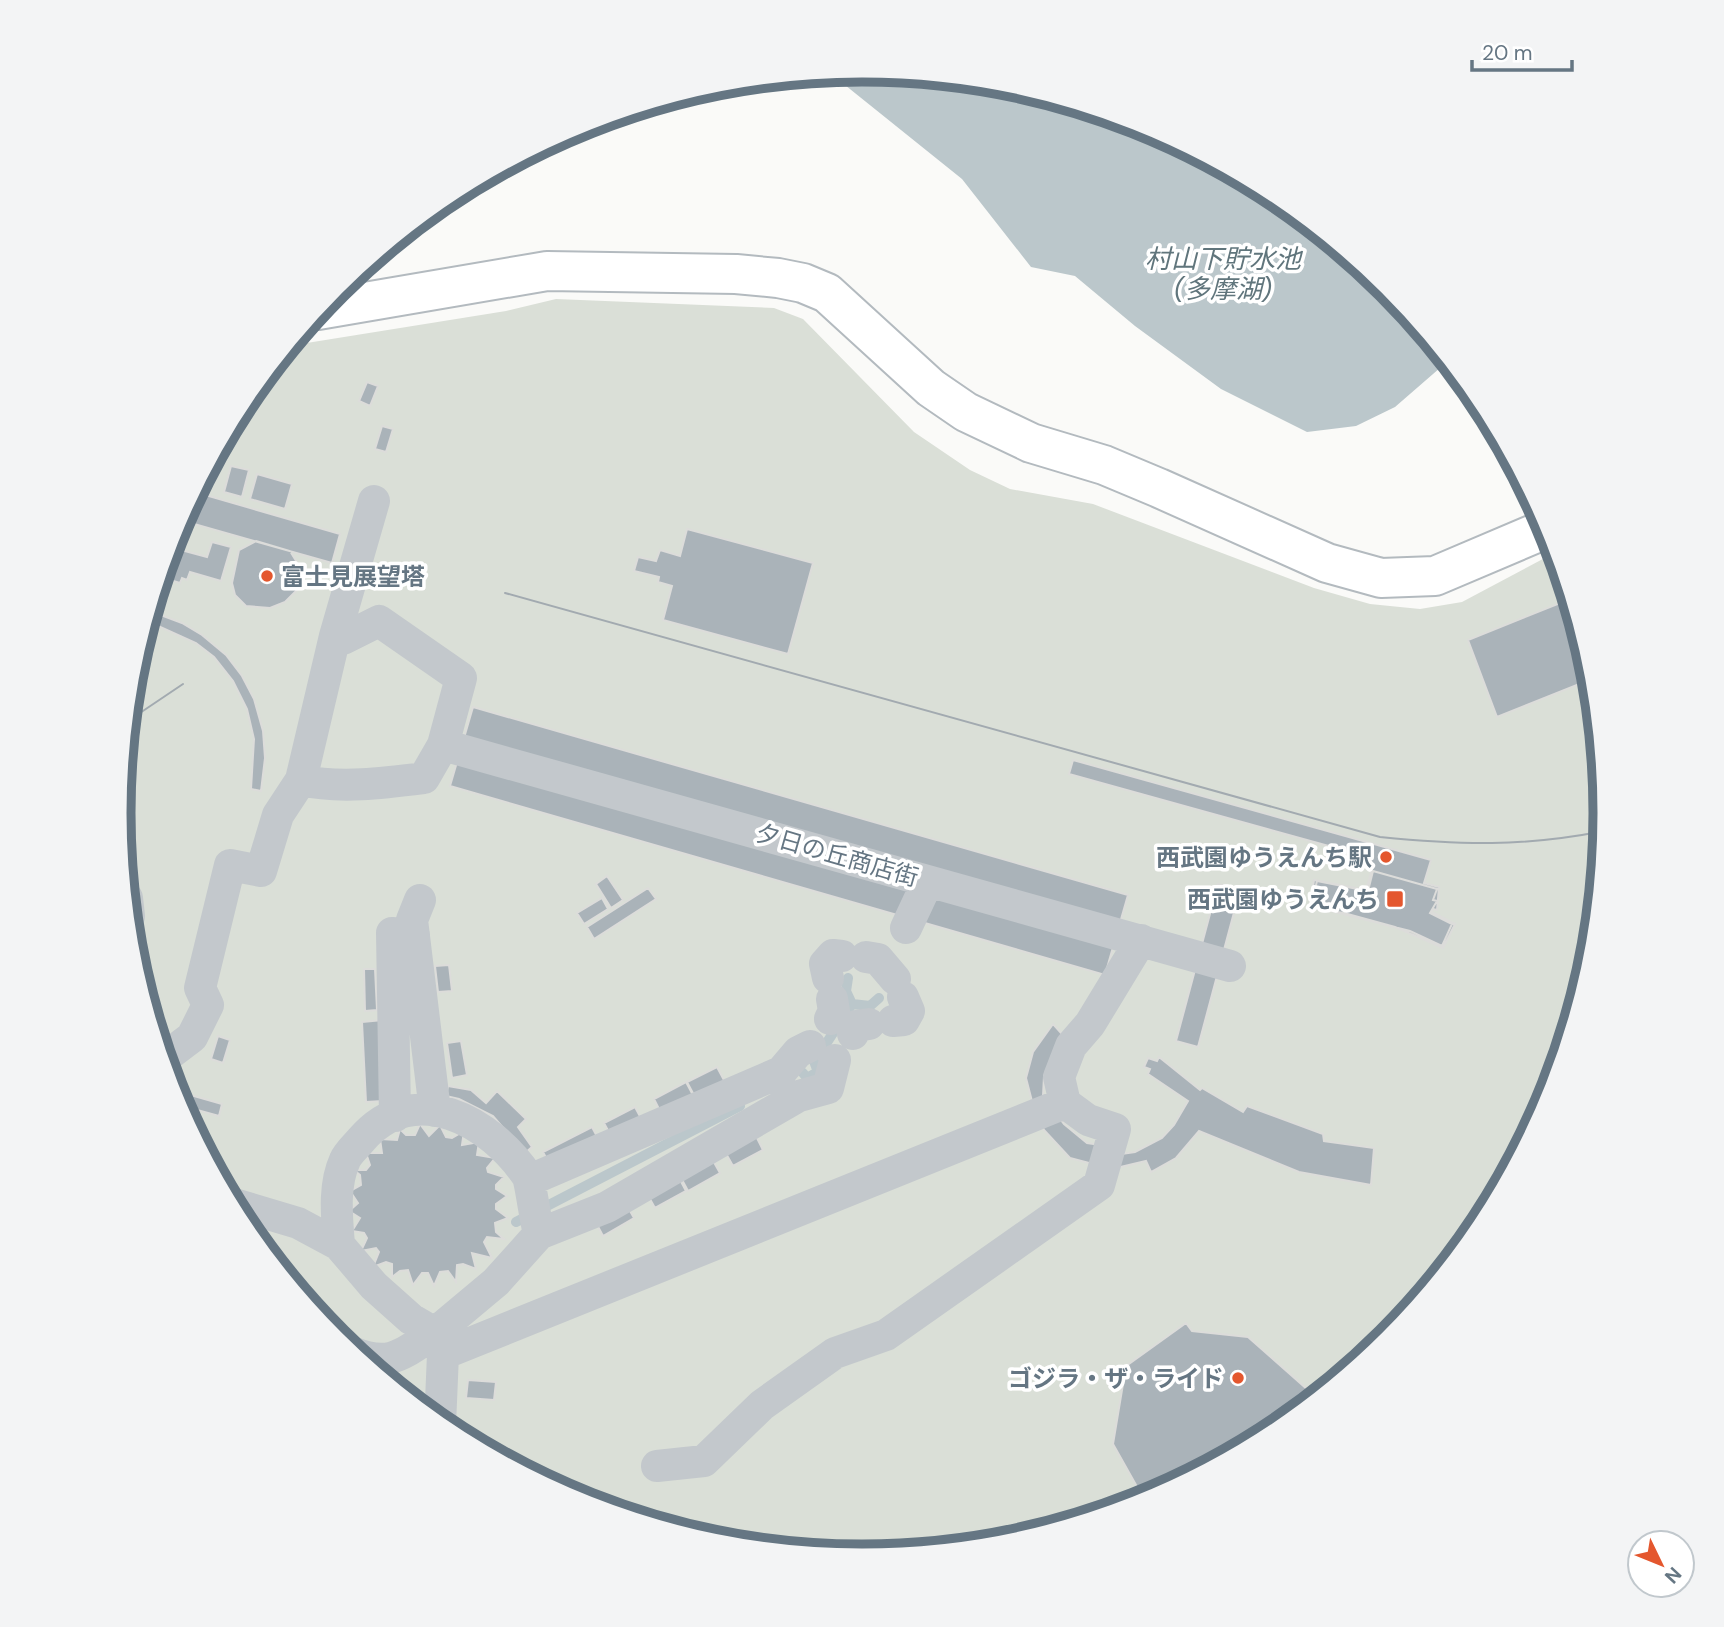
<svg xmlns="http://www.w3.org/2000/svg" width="1724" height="1627" font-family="'DM Sans','Noto Sans JP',sans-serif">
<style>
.green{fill:#dadfd7}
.water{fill:#bbc7cb}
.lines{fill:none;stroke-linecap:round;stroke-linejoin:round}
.stream{stroke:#bbc7cb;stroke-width:10}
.building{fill:#aab3b9;stroke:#dcdcda;stroke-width:2}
.secondary-casing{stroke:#b3babf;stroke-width:42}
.street{stroke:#c3c8cc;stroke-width:32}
.secondary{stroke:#fff;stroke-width:38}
.tram{stroke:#a2aab0;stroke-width:2}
.poi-dot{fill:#e4572e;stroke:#fff;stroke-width:2.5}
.labels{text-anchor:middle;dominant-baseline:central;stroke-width:7;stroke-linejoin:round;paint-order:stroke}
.poi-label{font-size:24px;font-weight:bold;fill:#657683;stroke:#fff;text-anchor:end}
.street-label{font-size:24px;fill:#657683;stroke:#fff}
.water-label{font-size:26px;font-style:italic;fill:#60757c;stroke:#fff}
.rim{fill:none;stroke:#657683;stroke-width:9}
</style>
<rect width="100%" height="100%" fill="#fafaf8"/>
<path class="green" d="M556 299 774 308 803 319 914 432 970 470 1010 489 1093 504 1314 588 1370 604 1420 609 1462 602 1556 552 1591 669 1605 814 1591 959 1549 1098 1480 1227 1387 1340 1275 1432 1146 1501 1007 1543 862 1557 717 1543 577 1500 449 1431 336 1339 244 1226 175 1098 133 958 119 813 133 668 175 529 244 400 288 346 506 311Z"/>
<path class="water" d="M862 70 1007 84 1147 127 1275 196 1388 288 1448 361 1395 407 1356 426 1307 432 1221 389 1135 326 1075 276 1031 267 962 179 830 73Z"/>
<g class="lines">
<path class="stream" d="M848 978 846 991 852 1004 870 1006 879 998
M820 1053 852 1004
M803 1073 807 1078 818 1072 814 1061
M516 1222 740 1106"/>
</g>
<path class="building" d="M367 382 378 386 370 406 359 401Z
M382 426 393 429 386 452 375 449Z
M231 466 249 470 242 497 224 492Z
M257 474 292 484 285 509 250 499Z
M195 492 340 534 332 563 180 520Z
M687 529 813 563 788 654 663 620 672 586 658 582 659 577 634 571 638 557 656 561 660 550 680 556Z
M256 541 290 551 298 564 297 590 285 602 270 608 246 606 235 595 232 583 239 550Z
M212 542 231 547 221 581 190 572 187 580 182 578 180 583 160 577 170 547 207 557Z
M1570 599 1592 679 1497 717 1468 640Z
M150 611 182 623 202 635 226 655 242 676 254 699 263 731 265 758 261 791 251 789 254 739 247 709 233 681 214 657 196 643 147 621Z
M473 707 1128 895 1105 975 450 786Z
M1073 760 1431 860 1424 883 1439 887 1437 910 1433 909 1432 912 1455 924 1443 948 1395 927 1344 913 1310 908 1314 880 1366 890 1372 869 1351 863 1354 853 1069 774Z
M1373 871 1437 889 1433 900 1437 901 1430 913 1452 924 1442 946 1410 931 1311 906 1317 881 1368 891Z
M607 876 623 900 611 908 596 884Z
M1218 884 1240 890 1198 1047 1176 1041Z
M648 888 656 899 594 939 587 927Z
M602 898 608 909 584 924 577 913Z
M449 965 452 991 438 992 435 966Z
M364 969H375L377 1010 365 1011Z
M383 1020V1101L366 1102 362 1022Z
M1053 1024 1062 1034 1044 1076 1043 1096 1064 1124 1087 1143 1114 1147V1155L1135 1152 1162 1138 1174 1125 1188 1101 1148 1074 1150 1069 1144 1067 1148 1058 1157 1061 1159 1057 1200 1090 1202 1088 1243 1112 1247 1106 1323 1134 1324 1141 1374 1148 1371 1185 1299 1172 1199 1131 1176 1158 1151 1172 1146 1161 1112 1169 1070 1158 1044 1130 1034 1109 1026 1078 1033 1052Z
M218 1036 230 1040 223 1063 211 1059Z
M461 1041 467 1075 452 1078 447 1043Z
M717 1067 725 1082 695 1097 687 1082Z
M686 1082 694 1097 662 1115 654 1099Z
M448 1086 471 1090 486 1103 497 1091 526 1119 518 1127 532 1147 525 1153 493 1116 459 1099 446 1096Z
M173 1090 222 1104 219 1116 179 1105Z
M635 1107 643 1122 612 1138 604 1123Z
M420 1124 429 1136 440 1125 446 1137 452 1138 464 1131 462 1145 479 1142 477 1155 495 1158 487 1168 488 1172 504 1177 496 1185V1189L507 1196 496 1204V1209L508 1218 495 1223 496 1232 504 1239 487 1237 484 1242 492 1258 472 1253 476 1269 463 1264 457 1265 456 1282 448 1271 440 1272 434 1286 428 1273H422L413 1285 408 1270 400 1271 392 1277V1264L386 1262 373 1267 379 1252 376 1248 361 1251 367 1238 364 1233 352 1231 360 1218 349 1211 358 1203 350 1191 361 1185 360 1175 354 1170H366L370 1165 366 1153H382L380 1139 397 1140 400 1129 406 1135H415Z
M592 1127 601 1144 552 1169 543 1152Z
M755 1134 763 1150 733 1166 724 1150Z
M711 1157 720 1173 688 1191 679 1174Z
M677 1174 686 1191 655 1208 646 1192Z
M625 1202 634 1218 603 1236 594 1219Z
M271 1259 287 1263 286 1278Z
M290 1283 309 1288 305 1301Z
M1186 1323 1192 1331 1248 1337 1317 1398 1275 1432 1145 1501 1113 1444 1123 1384 1115 1374Z
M468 1380 496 1382 494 1400 466 1398Z"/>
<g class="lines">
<defs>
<path id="secondary" d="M318 310 547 271 736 274 778 278 803 283 827 293 931 388 966 412 1031 443 1104 465 1159 488 1327 563 1381 578 1435 576 1548 528"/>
</defs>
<use href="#secondary" class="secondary-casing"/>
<path class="street" d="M443 745 1230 966
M301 780 335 636 374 501
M127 898 129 916
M420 900 412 920 435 1111
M906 928 928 881
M866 957 878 959 895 979
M828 978 825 964 833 955 842 956
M830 1019 834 1011 832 999
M893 1021 904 1020 909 1011 903 997
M853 1034 856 1026 869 1024
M163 1059 192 1037 208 1005 200 988 230 865 261 871 278 815 301 780C339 789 385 783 424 778L443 745 461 678 379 621 343 639 335 636
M395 1116 392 933 414 935
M530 1180 781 1072 798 1052 810 1046
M231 1203 298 1223 339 1245 374 1286 411 1319 435 1333 496 1282 539 1234C536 1223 530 1181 528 1177 491 1121 414 1078 361 1140 356 1146 348 1153 345 1160 333 1186 337 1218 339 1245
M539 1234 607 1207 799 1096 828 1088 835 1060
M352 1352C391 1368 402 1354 435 1333L443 1354 440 1425
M443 1354 1065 1103
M657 1466 704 1461 762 1405 835 1353 886 1335 1099 1185 1115 1129 1088 1120 1065 1103 1059 1077 1071 1046 1090 1024 1141 940"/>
<use href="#secondary" class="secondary"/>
<path class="tram" d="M505 593 1380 837C1461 845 1523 847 1604 831
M128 721 183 684"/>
</g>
<g class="poi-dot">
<circle cx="267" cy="576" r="7"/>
<circle cx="1386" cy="857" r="7"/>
<rect x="1386" y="890" width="18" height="18" rx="3.5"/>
<circle cx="1238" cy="1378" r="7"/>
</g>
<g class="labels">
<g class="poi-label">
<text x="281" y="576" text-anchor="start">富士見展望塔</text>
<text x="1372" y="857">西武園ゆうえんち駅</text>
<text x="1379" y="899">西武園ゆうえんち</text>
<text x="1224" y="1378">ゴジラ・ザ・ライド</text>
</g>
<g class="street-label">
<text transform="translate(837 855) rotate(16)">夕日の丘商店街</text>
</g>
<g class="water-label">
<text x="1223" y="259">村山下貯水池<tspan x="1223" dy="30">(多摩湖)</tspan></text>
</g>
</g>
<path d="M0 0H1724V1627H0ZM131 813a731 731 0 1 1 1462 0a731 731 0 1 1-1462 0Z" fill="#f3f4f5" fill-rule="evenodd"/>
<path class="rim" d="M131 813a731 731 0 1 1 1462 0a731 731 0 1 1-1462 0Z"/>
<g transform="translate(1661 1564) rotate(133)"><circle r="33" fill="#ffffff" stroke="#c1c8cd" stroke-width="2"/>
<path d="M0-5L12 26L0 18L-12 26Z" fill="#e4572e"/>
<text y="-10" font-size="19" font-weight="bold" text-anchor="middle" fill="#657683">N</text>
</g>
<path d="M1472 60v10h100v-10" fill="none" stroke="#657683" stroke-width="3.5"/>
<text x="1482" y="60" font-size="21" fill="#657683" stroke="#ffffff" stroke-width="5" paint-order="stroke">20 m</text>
</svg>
